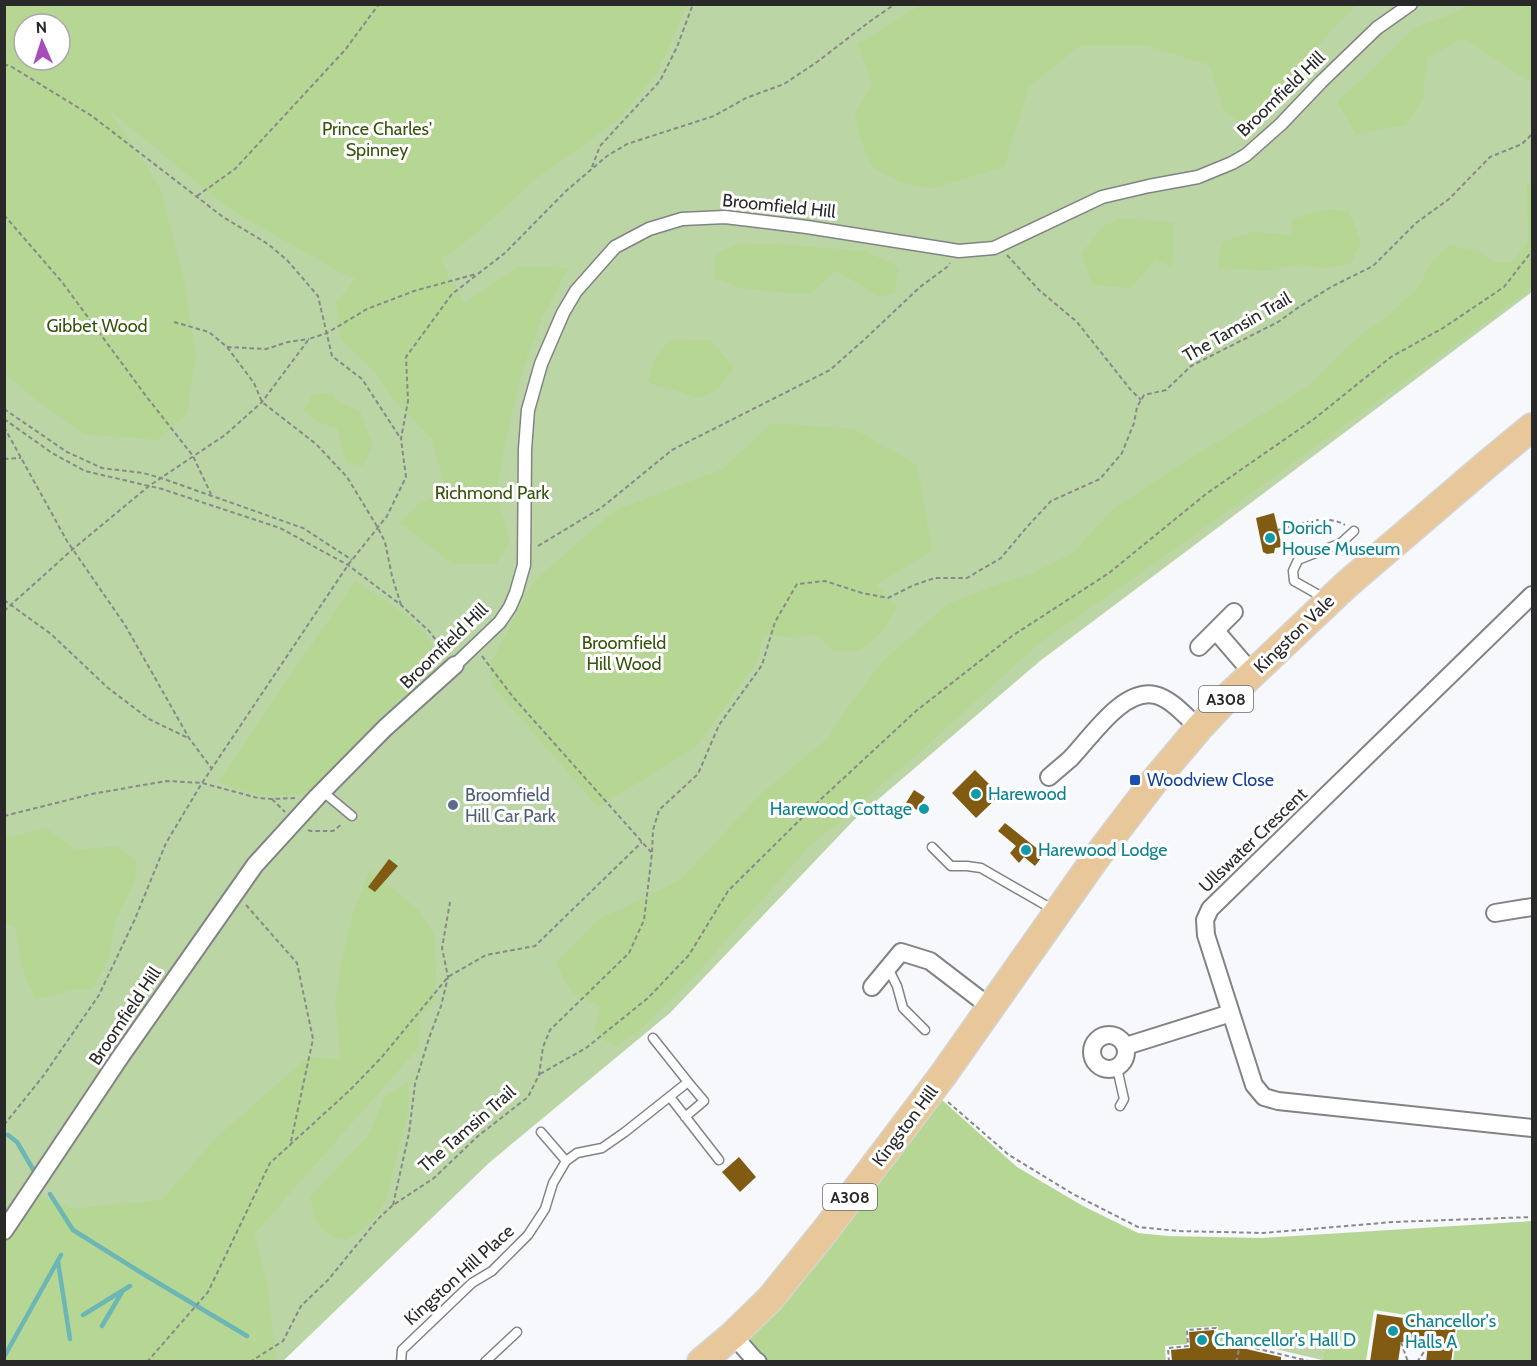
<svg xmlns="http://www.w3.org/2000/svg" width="1537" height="1366" font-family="Cabin,sans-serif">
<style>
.green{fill:#bbd5a4;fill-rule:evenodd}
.forest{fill:#b5d793;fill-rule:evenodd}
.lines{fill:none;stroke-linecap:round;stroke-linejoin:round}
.stream{stroke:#6cb6b6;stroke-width:4.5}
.building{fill:#815b11}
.service-casing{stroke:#818385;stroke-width:11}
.pedestrian-casing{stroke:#818385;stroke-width:15}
.minor-casing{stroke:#818385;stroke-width:20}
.primary-casing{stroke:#d4d4d4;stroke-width:30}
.path{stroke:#88898b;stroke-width:2;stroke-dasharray:4.5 3;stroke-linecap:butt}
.service{stroke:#fff;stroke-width:8}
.pedestrian{stroke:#fff;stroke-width:12}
.minor{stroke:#fff;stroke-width:16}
.primary{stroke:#e8c89a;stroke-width:27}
.culture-dot{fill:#0f9aa8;stroke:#fff;stroke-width:2}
.transit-dot{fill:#1a4fb4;stroke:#fff;stroke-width:2}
.service-dot{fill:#5c6f8a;stroke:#fff;stroke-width:2}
.labels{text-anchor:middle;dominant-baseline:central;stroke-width:6;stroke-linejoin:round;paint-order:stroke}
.shield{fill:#fff;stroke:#69696a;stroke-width:1.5}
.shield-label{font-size:16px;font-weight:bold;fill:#29292a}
.street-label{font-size:18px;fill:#29292a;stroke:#fff}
.park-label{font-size:18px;fill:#36540b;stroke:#fff}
.culture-label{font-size:18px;fill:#0d838f;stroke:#fff;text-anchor:start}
.transit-label{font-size:18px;fill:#164399;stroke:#fff;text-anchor:start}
.service-label{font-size:18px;fill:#4e5e75;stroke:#fff;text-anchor:start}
</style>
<rect width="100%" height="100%" fill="#f6f8fb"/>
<path class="green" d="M5 5H1532V292L1040 661 854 820 670 1013 490 1162 283 1361 5 1362ZM24 24H60V60H24Z
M1264 1336 1324 1348 1322 1360 1262 1346Z"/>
<path class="forest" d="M5 4 687 5 658 71 618 120 534 180 500 212 452 253 440 258 464 304 519 266 568 268 543 316 523 368 505 442 496 495 510 542 496 564H453L400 523 418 505 446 490 432 439 394 400 374 371 341 339 336 303 356 278 341 273 227 207 107 108 160 188 184 281 196 356 187 413 158 440 84 434 39 402 5 373ZM24 24H60V60H24Z
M1472 4 1532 5V82H1531L1463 38 1427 58 1423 98 1406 125 1356 134 1337 101 1364 78 1413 29 1457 12Z
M921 5V4L1356 5 1338 23 1247 129 1224 110 1209 65 1148 46H1080L1029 86 1004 167 932 188 901 182 872 167 858 132 855 114 872 84 858 44Z
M1532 182V288L1179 546 1038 644 923 749 807 849 699 971 641 1029 616 1046 593 1034 601 1007 571 992 556 963 598 920 679 881 761 794 828 738 851 703 882 662 948 604 999 584 1032 574 1074 552 1113 509 1186 461 1308 387 1357 338 1388 316 1418 288 1431 262 1450 245 1478 252 1496 263H1511L1528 242 1527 184Z
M1328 209 1349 212 1361 241 1351 263 1325 268 1296 264 1266 271 1218 268 1222 242 1253 232 1293 235 1292 219Z
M1122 218 1174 223 1172 268 1156 259 1130 288 1093 285 1081 253 1105 225Z
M770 244 865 251 899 267 895 292 880 297 836 270 811 293H788L741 288 715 278V255L735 245Z
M710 340 734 368 716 391 698 398 648 382 655 358 669 341Z
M332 393 338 402 360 411 373 447 362 466 346 462 337 428 314 420 304 410 313 394Z
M772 423 854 429 917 465 932 550 877 585 897 607 882 632 860 650 834 651 815 634 790 637 765 635 756 663 696 747 598 807 493 686 489 667 534 581 616 510 723 469Z
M355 581C377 596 420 620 431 643 433 647 434 653 435 657L429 670 411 691 381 716 316 789C291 800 242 796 219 781Z
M46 828 76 850 117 846 136 860 135 880 115 922 109 958 91 990 73 989 35 1000 21 964 15 927 5 923V838Z
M370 869 419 911 434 935 436 974 433 1003 420 1017 418 1048 254 1234 267 1284 277 1361 5 1362V1231L31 1192 72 1209 162 1200 217 1137 308 1057 341 1059 335 1001 344 951 353 914Z
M408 1082C411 1111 401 1141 393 1169 390 1182 388 1197 381 1209 372 1222 360 1232 346 1240 317 1232 317 1224 310 1197L367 1137 385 1097Z
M942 1100 1017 1167 1083 1206 1138 1233 1168 1236 1262 1238 1532 1221V1361H1453L1458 1323 1374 1310 1366 1361 1331 1362 1322 1360 1324 1348 1265 1336 1262 1346 1241 1343 1220 1344 1218 1326 1186 1328 1187 1344 1165 1346 1166 1362H775L758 1357 745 1344C817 1268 879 1184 942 1100Z"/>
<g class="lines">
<path class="stream" d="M8 1135 17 1142 34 1171
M50 1194 73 1230 140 1272 247 1336
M58 1262 70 1339
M83 1315 130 1286
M102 1326 122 1292
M4 1357 61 1255"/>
</g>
<path class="building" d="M1274 513 1282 547 1275 548 1274 553 1267 554 1263 552 1256 518Z
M975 770 1000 795 976 818 952 793Z
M914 790 925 797 917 810 906 803Z
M1005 823 1044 854 1035 866 1024 857 1019 863 1010 853 1016 846 998 831Z
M389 859 398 866 375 892 368 887Z
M739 1157 756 1177 740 1192 722 1172Z
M1377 1314 1456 1326 1451 1362H1426L1428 1346 1401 1342 1398 1362H1370Z
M1214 1330 1216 1349 1238 1347 1281 1357V1362H1172L1171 1350 1190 1348 1189 1332Z"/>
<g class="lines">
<defs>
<path id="service" d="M1326 599 1294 581 1293 571 1298 560 1341 543 1354 531
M322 791 352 816
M932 847 951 866H967L981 868 1054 910
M888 968 897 986 903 1008 925 1030
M653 1038 688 1082
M1117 1068 1124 1099 1120 1106
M670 1097 719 1160
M541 1132 566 1161
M401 1362 402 1350 472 1283 492 1271 528 1235 545 1209 553 1183 566 1161 577 1153 602 1148 625 1132 688 1082 704 1101 685 1117
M485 1362 517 1332"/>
<path id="pedestrian" d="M455 665 500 622 510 607 516 593 524 565 525 449 528 410 541 364 563 313 576 291 615 247 649 229 682 219 725 217 807 227 959 251 994 248 1102 197 1149 186 1198 177 1232 163 1246 155 1281 124 1321 82 1377 28 1411 4"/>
<path id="minor" d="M1532 595 1210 909 1205 920 1206 935 1254 1085 1264 1097 1278 1101 1532 1128
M1216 631 1253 674
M1199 647 1234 612
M1049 777C1056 771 1063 765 1070 759 1090 739 1122 688 1155 695 1172 699 1186 717 1199 728
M1495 913 1532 907
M872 987 901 952 930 961 990 1007
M1092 1052a17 17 0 1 1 34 0a17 17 0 1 1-34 0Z
M1126 1046 1231 1013
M4 1231 121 1056 255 865 317 797 385 728 455 665
M733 1335 755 1360 758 1362"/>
<path id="primary" d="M701 1362 733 1335 770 1299 825 1231 943 1075 1095 859 1156 779 1199 728 1230 695 1346 585 1485 466 1532 427"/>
</defs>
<use href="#service" class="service-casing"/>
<use href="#pedestrian" class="pedestrian-casing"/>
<use href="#minor" class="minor-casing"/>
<use href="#primary" class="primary-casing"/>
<path class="path" d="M4 64 12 67 92 116 223 217 268 244 287 260 318 296 332 356 362 379 401 439
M592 167 600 146 660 81 677 47 693 4
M197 196 235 169 345 50 379 4
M4 215 62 282 146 396 193 456 211 494
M1007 255 1039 290 1077 322 1130 389 1141 400
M174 322 209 332 227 347 254 383 262 402 316 444 347 477 378 528 385 542 392 576 401 605
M227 347 266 349 288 342 309 339
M4 409 67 452 102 468 143 473 161 478 303 528 352 560
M4 419 52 453 85 471 162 489 280 528 348 565 401 605 429 631 446 653
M4 427 67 541 125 625 189 738 212 769
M4 459 21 458
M1278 530C1298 525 1325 513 1345 525
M538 546 601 508 672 450 830 370 865 339 920 287 947 267 950 263
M4 600 51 634 108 688 149 719 188 738
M4 611 73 549 149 486 225 435 262 402 309 339 327 333 367 309 414 291 476 274
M482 656 513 697 651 852
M272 799 285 812
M4 816 92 794 166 781 202 783 258 798 272 799 296 798
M308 830 311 831H333L342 824
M246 905 297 963 313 1039 290 1146
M540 1074 586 1048 648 998 689 955 728 891 820 800 916 711 1012 636 1109 573 1206 494 1314 419 1391 357 1443 328 1504 287 1532 251
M948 1102 1009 1155 1073 1194 1138 1227 1178 1231 1263 1233 1393 1222 1532 1217
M4 1125 44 1075 99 995 135 919 166 843 202 783 348 565 387 516 406 477 401 439 408 401 406 357 452 294 505 253 566 191 607 156 627 144 714 116 746 98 784 84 817 62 869 22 895 4
M393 1205 409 1133 415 1084 429 1038 441 1006 448 977 442 948 450 902
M1401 1342 1408 1362
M147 1362 208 1292 270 1163 349 1091 381 1058 448 977 486 955 535 946 642 842
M250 1362 283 1341 301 1306 328 1280 378 1219 393 1205 434 1178 478 1136 528 1097 539 1075 543 1047 550 1030 629 953 644 920 652 853 653 830 659 810 698 774 719 725 762 665 775 622 797 584 825 581 862 593 888 598 914 585 935 578H967L1001 558 1026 528 1051 501 1100 479 1122 453 1134 423 1137 407 1144 395 1166 390 1191 366 1278 322 1299 307 1331 287 1373 266 1416 223 1449 199 1490 157 1522 144 1532 134
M1169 1362 1168 1348 1188 1346 1187 1330 1216 1328 1218 1346H1246L1313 1362
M1236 1362 1240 1346
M1417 1362 1428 1346"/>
<use href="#service" class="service"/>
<use href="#pedestrian" class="pedestrian"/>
<use href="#minor" class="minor"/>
<use href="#primary" class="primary"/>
</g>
<g class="culture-dot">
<circle cx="1270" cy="538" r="6"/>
<circle cx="976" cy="794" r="6"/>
<circle cx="924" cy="809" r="6"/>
<circle cx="1026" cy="850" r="6"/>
<circle cx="1393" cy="1331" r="6"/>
<circle cx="1202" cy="1340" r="6"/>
</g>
<rect class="transit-dot" x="1129" y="774" width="12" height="12" rx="3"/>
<circle class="service-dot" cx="453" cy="805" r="6"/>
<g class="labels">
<g class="shield">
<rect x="1199" y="686" width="54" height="26" rx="4.5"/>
<rect x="823" y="1184" width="54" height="26" rx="4.5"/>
</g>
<g class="shield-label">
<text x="1226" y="699">A308</text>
<text x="850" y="1197">A308</text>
</g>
<g class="street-label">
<text transform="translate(1281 94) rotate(-44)">Broomfield Hill</text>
<text transform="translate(779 206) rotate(6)">Broomfield Hill</text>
<text transform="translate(1237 327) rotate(-30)">The Tamsin Trail</text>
<text transform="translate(1294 634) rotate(-44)">Kingston Vale</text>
<text transform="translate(444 646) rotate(-44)">Broomfield Hill</text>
<text transform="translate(1253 840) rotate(-44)">Ullswater Crescent</text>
<text transform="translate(125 1016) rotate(-56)">Broomfield Hill</text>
<text transform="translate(905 1126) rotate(-53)">Kingston Hill</text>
<text transform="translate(467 1129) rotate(-41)">The Tamsin Trail</text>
<text transform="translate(459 1275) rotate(-42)">Kingston Hill Place</text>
</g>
<g class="park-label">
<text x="377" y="129">Prince Charles'<tspan x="377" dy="21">Spinney</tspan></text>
<text x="97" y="326">Gibbet Wood</text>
<text x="492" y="493">Richmond Park</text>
<text x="624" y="643">Broomfield<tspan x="624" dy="21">Hill Wood</tspan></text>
</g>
<g class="culture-label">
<text x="1282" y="528">Dorich<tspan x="1282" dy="21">House Museum</tspan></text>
<text x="988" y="794">Harewood</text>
<text x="912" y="809" text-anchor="end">Harewood Cottage</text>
<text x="1038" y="850">Harewood Lodge</text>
<text x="1405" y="1321">Chancellor's<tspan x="1405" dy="21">Halls A</tspan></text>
<text x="1214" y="1340">Chancellor's Hall D</text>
</g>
<g class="transit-label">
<text x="1147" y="780">Woodview Close</text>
</g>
<g class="service-label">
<text x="465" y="795">Broomfield<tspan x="465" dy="21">Hill Car Park</tspan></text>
</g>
</g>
<rect width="1537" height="1366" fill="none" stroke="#29292a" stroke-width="12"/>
<g transform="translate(42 42) rotate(357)"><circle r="28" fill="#ffffff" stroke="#a9a9aa" stroke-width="1.5"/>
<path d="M0-4.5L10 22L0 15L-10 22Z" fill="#a74db9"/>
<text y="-9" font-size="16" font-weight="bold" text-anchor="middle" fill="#29292a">N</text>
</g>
</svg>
